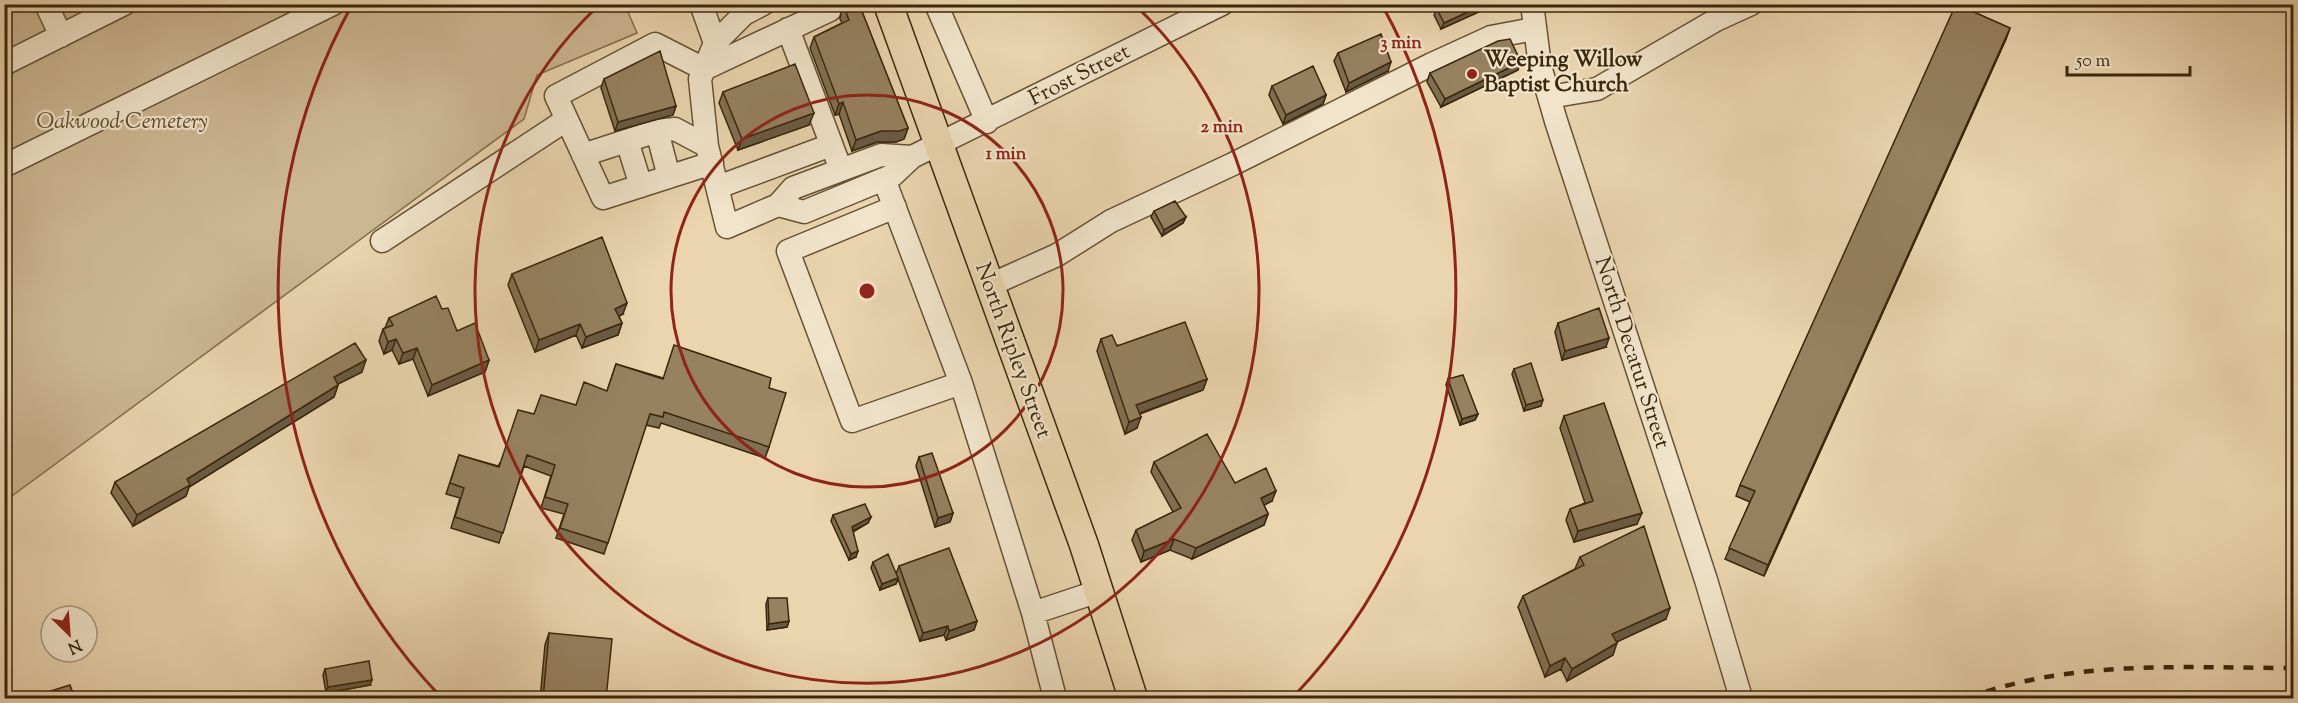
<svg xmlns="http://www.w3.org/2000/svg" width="2298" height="703" font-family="'Sorts Mill Goudy',serif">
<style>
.green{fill:#ccb793;stroke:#836f50;stroke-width:1.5}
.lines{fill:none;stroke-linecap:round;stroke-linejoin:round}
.minor-casing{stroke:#665235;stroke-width:25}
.major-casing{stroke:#3a270c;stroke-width:31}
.minor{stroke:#f1e4cb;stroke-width:22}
.major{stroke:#ead5af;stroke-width:28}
.rail{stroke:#3a270c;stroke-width:4.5;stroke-dasharray:10 10;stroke-linecap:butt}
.wall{fill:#816f53;stroke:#3a270c;stroke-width:1.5}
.shaded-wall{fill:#695a44;stroke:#3a270c;stroke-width:1.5}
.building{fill:#968161;stroke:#3a270c;stroke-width:1.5}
.ring{fill:none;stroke:#8f2418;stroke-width:3}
.poi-dot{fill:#8f2418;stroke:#f1e4cb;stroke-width:2}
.labels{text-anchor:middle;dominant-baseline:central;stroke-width:4.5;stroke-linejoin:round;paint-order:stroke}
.poi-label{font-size:22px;font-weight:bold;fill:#3a270c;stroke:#f1e4cb;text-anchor:start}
.street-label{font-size:22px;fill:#3a270c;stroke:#f1e4cb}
.park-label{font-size:22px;font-style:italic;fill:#5e4b2e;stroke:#f1e4cb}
.centre{fill:#8f2418;stroke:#f1e4cb;stroke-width:3}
.ring-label{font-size:18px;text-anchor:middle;font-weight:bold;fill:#8f2418;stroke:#f1e4cb;stroke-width:4.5;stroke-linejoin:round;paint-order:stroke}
</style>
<rect width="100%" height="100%" fill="#ead5af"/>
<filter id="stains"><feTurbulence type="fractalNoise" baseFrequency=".00333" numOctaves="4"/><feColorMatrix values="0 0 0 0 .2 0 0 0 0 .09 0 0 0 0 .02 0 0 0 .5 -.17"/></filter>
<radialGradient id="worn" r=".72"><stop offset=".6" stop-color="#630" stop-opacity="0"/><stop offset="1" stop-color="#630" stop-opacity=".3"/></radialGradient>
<path class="green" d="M5 5H625L637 33 537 75 524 119 5 501Z"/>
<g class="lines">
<defs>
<path id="minor" d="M46 4 61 36
M701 4 715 43
M763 4 744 14 715 43 700 79 707 146 727 227 778 205
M936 4 987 122
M1532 4 1540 66 1556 121 1706 580 1741 698
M788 29 841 170
M4 64 124 4
M1549 97 1597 89 1716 20 1751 4
M657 131 669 177
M627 141 641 186
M583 155 657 131 675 129 707 146
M912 157 881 155 793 188 778 205 804 212 884 179 893 175 912 157 1222 4
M712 163 603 198 556 96 655 44 704 69 830 10
M4 166 333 4
M884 179 961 383 1033 613 1099 591
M718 187 831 145
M895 207 788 251 852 421 961 383
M382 241 566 120
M988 286 1057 255 1111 221 1233 164 1432 64 1491 37 1534 29
M1033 613 1055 698"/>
<path id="major" d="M888 4 1084 545 1133 698"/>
</defs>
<use href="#minor" class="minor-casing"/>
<use href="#major" class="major-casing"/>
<use href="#minor" class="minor"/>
<use href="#major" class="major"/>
<path class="rail" d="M1967 698C2074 659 2181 668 2294 668"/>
</g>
<path class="wall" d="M842 4H859L908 128 904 139 896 142H877L852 151 839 114 835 115 810 48 814 37 842 23 840 19Z
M1447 4H1496L1441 29 1434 15 1437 9Z
M2010 28 2006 39 1764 576 1725 559 1750 502 1736 496 1740 485Z
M1338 53 1388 71 1346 92 1334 61Z
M1521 62 1518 70 1441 107 1427 82 1430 73Z
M604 79 676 106 673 115 615 131 601 88Z
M1272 86 1326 95 1323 104 1283 124 1269 95Z
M723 92 809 125 738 150 719 103Z
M1154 211 1186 217 1183 223 1162 236 1151 217Z
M512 274 623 314 619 316 622 323 618 335 582 348 576 335 535 352 508 285Z
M442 309 457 331 489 360 485 372 428 396 413 359 399 364 392 350 384 354 379 341 383 329 385 328 389 318Z
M1558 323 1606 347 1562 360 1555 332Z
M1101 339 1207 379 1203 390 1140 414 1137 428 1125 434 1097 351Z
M616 364 663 378 769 388V447L765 458 661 423 659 428 646 425 604 554 556 538 564 514 541 508 551 476 524 466 499 543 451 528 460 498 446 494 459 455 498 466 534 414 575 405 607 391Z
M1514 369 1541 406 1524 411 1512 374Z
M362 372 338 384V385L334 397 189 487 186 496 133 526 111 493 115 482Z
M1448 379 1478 414 1475 420 1460 425 1446 385Z
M1564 416 1637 524 1574 542 1566 520 1570 509 1585 503 1560 428Z
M919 457 953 513 950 522 935 527 916 466Z
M1154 462 1235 483 1272 501 1264 505 1268 514 1264 525 1192 559 1170 550 1141 562 1132 540 1136 530 1173 512 1151 472Z
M833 515 871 517 868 523 853 532 856 557 849 560 831 521Z
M1580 557 1666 619 1616 642 1613 655 1567 681 1561 669 1545 677 1518 607 1523 596 1575 569Z
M873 562 896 574 899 566 977 621 974 630 946 640 944 635 920 641 898 579 896 584 880 590 871 568Z
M768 598 789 621 787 627 767 630 766 604Z
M549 633 606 699H540L545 645Z
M325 669 370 685 326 693 323 675Z"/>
<path class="shaded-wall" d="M1485 4H1496L1441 29 1444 23Z
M2010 28 2006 39 1764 576 1768 565Z
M1391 62 1388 71 1346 92 1349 83Z
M1521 62 1518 70 1441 107 1445 99Z
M1326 95 1323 104 1283 124 1286 115Z
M843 102 839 114 835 115 839 104Z
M676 106 673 115 615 131 618 122Z
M814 113 809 125 738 150 742 139Z
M908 128 904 139 896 142H877L852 151 856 140 881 131Z
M1186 217 1183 223 1162 236 1164 230Z
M627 303 623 314 611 320 615 309Z
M622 323 618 335 582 348 586 337Z
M580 324 576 335 535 352 539 340Z
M1609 338 1606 347 1562 360 1565 351Z
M396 339 392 350 384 354 388 342Z
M417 348 413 359 399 364 403 353Z
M366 360 362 372 330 388 334 377Z
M489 360 485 372 428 396 432 385Z
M1207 379 1203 390 1132 416 1136 405Z
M338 385 334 397 189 487 186 496 133 526 137 515 187 479Z
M1543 400 1541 406 1524 411 1526 405Z
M1478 414 1475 420 1460 425 1462 419Z
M1141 417 1137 428 1125 434 1129 422Z
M1276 491 1272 501 1257 509 1261 498Z
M953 513 950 522 935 527 938 518Z
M1642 513 1637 524 1574 542 1578 531Z
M1268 514 1264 525 1192 559 1196 548Z
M871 517 868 523 849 533 852 527Z
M1174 539 1170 550 1141 562 1144 551Z
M858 551 856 557 849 560 851 554Z
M898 578 896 584 880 590 882 584Z
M1670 608 1666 619 1608 646 1612 634Z
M789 621 787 627 767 630 769 624Z
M977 621 974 630 946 640 949 631Z
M948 626 944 635 920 641 923 633Z
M1617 643 1613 655 1567 681 1572 669Z
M1565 658 1561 669 1545 677 1550 666Z
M372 680 370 685 326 693 328 687Z"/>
<path class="building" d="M845 4H859L908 128 900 131H881L856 140 843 102 839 104 814 37 849 20 844 7Z
M1447 4H1485L1444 23 1437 9Z
M1956 4 2010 28 1768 565 1729 548 1755 491 1740 485Z
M1381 34 1391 62 1349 83 1338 53Z
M1510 39 1521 62 1445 99 1430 73 1498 41Z
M660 51 676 106 618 122 604 79Z
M795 64 814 113 742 139 723 92Z
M1313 66 1326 95 1286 115 1272 86Z
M1175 201 1186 217 1164 230 1154 211Z
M602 237 627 303 615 309 622 323 586 337 580 324 539 340 512 274Z
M436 296 442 309 448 308 457 331 475 323 489 360 432 385 417 348 403 353 396 339 388 342 383 329 393 325 389 318Z
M1599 308 1609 338 1565 351 1558 323Z
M1185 322 1207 379 1136 405 1141 417 1129 422 1101 339 1112 335 1117 346Z
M355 343 366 360 334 377 338 385 187 479 190 485 137 515 115 482Z
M674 345 771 378 769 388 786 393 769 447 664 412 663 417 650 414 608 543 560 528 568 504 545 497 555 465 527 455 503 533 455 517 464 488 450 483 459 455 499 467 518 410 534 414 541 395 576 405 584 382 607 391 616 364 663 379Z
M1531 363 1543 400 1526 405 1514 369Z
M1463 375 1478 414 1462 419 1448 379Z
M1604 403 1642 513 1578 531 1570 509 1593 501 1564 416Z
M1207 434 1235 483 1266 468 1276 491 1261 498 1268 514 1196 548 1174 539 1144 551 1136 530 1181 508 1154 462Z
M932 453 953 513 938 518 919 457Z
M865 504 871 517 852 527 858 551 851 554 833 515Z
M1644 526 1670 608 1612 634 1617 643 1572 669 1565 658 1550 666 1523 596 1584 565 1580 557Z
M949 548 977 621 949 631 948 626 923 633 899 566Z
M888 554 898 578 882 584 873 562Z
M768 598H787L789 621 769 624Z
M549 633 612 639 606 699H543Z
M369 661 372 680 328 687 325 669Z
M70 685 75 699H36L35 696Z"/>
<g class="ring">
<circle cx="867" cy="291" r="196"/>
<path d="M1137 7A392 392 0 1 1 597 7"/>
<path d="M440 696A589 589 0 0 1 352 5M1382 5A589 589 0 0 1 1294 696"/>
</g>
<circle class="poi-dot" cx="1472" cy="74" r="6"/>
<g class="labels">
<g class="poi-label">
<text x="1484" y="61">Weeping Willow<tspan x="1484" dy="25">Baptist Church</tspan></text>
</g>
<g class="street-label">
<text transform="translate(1080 76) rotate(-27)">Frost Street</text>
<text transform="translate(1012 351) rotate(70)">North Ripley Street</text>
<text transform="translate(1631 353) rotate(72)">North Decatur Street</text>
</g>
<g class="park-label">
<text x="122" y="123">Oakwood Cemetery</text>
</g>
</g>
<circle cx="867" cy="291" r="9" class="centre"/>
<g class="ring-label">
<text x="1401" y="48">3 min</text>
<text x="1222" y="132">2 min</text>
<text x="1006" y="159">1 min</text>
</g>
<rect width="2298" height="703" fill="none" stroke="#ead5af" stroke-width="24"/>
<rect x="6" y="6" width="2286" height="691" fill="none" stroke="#3a270c" stroke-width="3"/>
<rect x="12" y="12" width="2274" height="679" fill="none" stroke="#3a270c" stroke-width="1.5"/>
<g transform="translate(69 634) rotate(155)"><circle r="28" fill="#f1e4cb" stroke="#a8987f" stroke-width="1.5"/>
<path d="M0-4.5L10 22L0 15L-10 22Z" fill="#8f2418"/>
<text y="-9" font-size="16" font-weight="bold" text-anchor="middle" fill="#3a270c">N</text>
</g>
<path d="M2067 66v9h123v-9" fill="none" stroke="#3a270c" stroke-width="3"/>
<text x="2076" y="66" font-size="18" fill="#3a270c" stroke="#f1e4cb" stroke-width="4.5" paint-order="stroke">50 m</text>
<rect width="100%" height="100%" filter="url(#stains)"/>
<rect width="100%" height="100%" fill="url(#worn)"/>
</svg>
